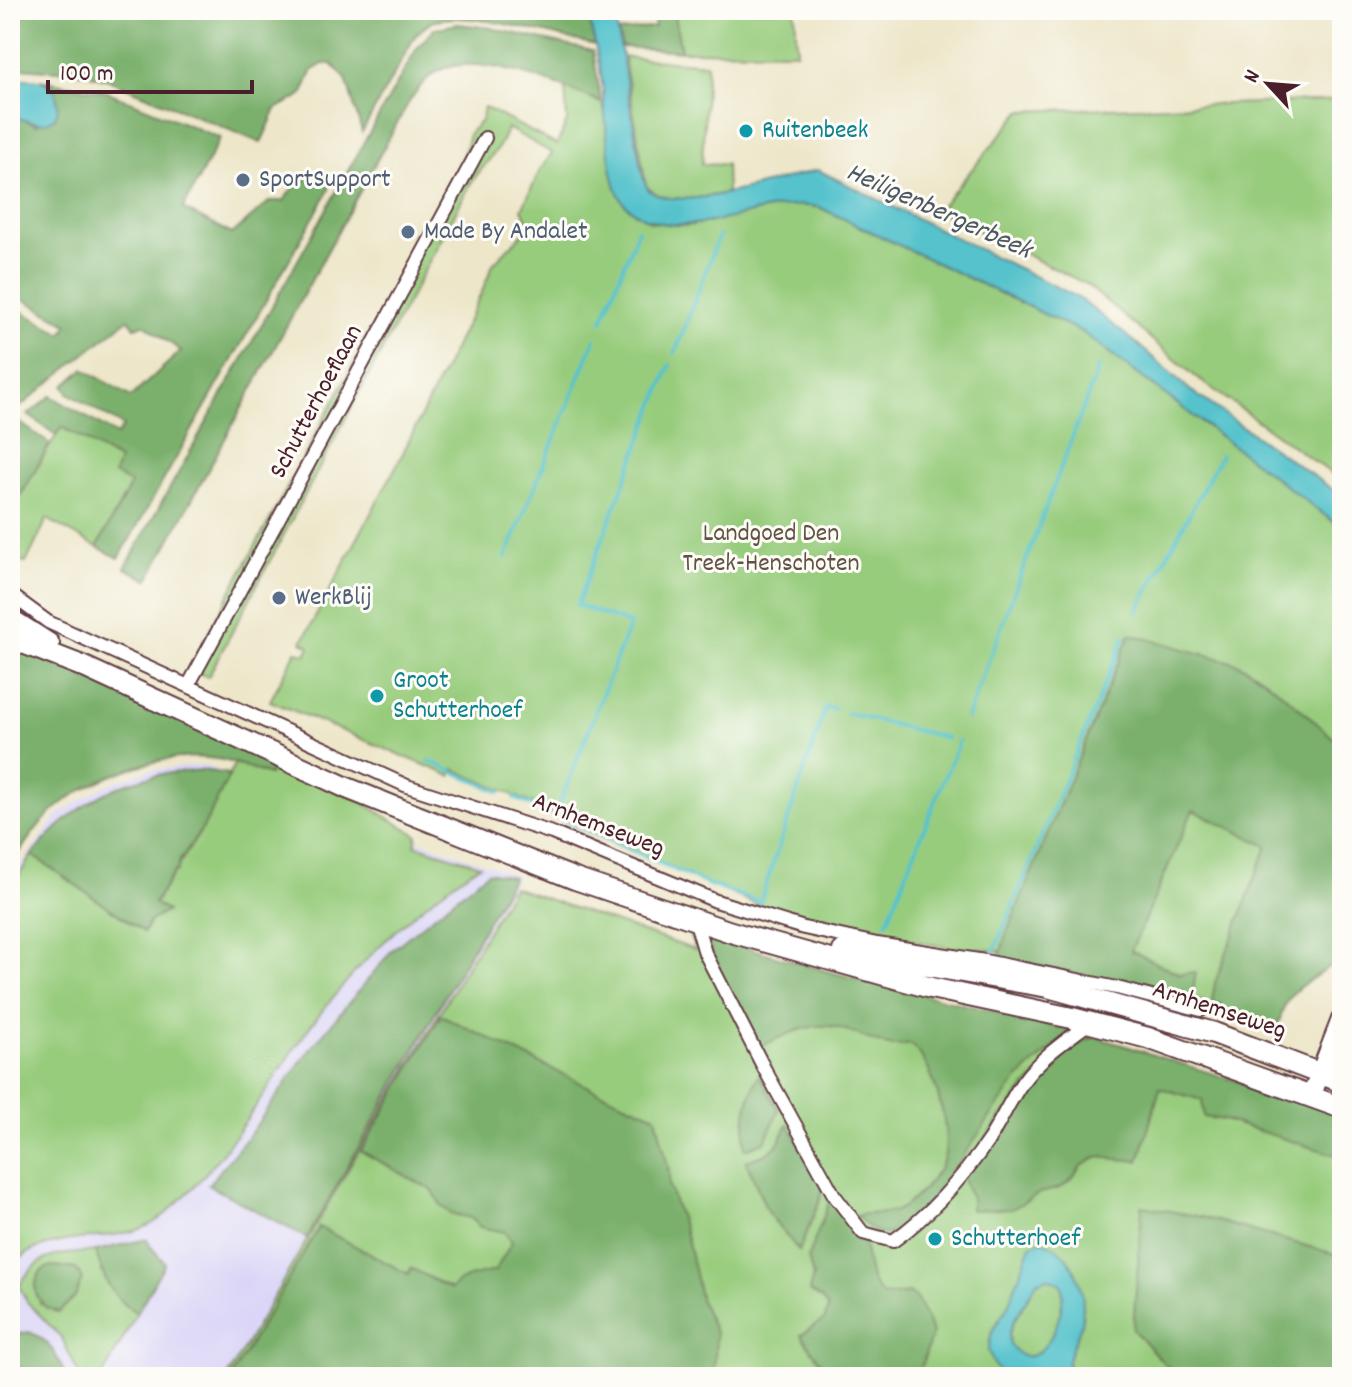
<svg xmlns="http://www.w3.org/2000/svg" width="1352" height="1387" font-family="Dekko,sans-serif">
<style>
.built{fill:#dbd6f7}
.green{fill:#98cc7d;stroke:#717654;stroke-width:2;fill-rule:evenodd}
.forest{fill:#7ab06c;stroke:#62684c;stroke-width:2}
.water{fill:#55c2cc;stroke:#50707c;stroke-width:2;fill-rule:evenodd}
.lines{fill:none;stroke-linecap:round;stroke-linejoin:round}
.stream{stroke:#55c2cc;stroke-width:4}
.minor-casing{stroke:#623d43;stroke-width:16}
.secondary-casing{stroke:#623d43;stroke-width:22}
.primary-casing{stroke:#623d43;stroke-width:24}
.minor{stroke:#fff;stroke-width:12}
.secondary{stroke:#fff;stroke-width:18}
.primary{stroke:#fff;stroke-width:20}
.culture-dot{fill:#0f9aa8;stroke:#fdfcf7;stroke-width:3}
.service-dot{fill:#5c6f8a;stroke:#fdfcf7;stroke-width:3}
.labels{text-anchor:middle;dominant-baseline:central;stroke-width:6;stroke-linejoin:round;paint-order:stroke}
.culture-label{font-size:26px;fill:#0d838f;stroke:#fdfcf7;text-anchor:start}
.service-label{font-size:26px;fill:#4e5e75;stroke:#fdfcf7;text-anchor:start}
.street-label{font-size:26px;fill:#4a1f2b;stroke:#fdfcf7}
.park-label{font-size:26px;fill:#615344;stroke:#fdfcf7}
.water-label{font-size:28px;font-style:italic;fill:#4e5863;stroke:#fdfcf7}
</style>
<rect width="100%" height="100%" fill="#fdfcf7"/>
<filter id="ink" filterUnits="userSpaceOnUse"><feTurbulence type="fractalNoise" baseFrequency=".0125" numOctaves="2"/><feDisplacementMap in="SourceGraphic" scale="16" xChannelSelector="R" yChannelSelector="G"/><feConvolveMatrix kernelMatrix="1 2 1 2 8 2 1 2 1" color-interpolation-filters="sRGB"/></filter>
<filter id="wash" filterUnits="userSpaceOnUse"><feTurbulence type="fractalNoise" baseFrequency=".006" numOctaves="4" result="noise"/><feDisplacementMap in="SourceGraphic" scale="32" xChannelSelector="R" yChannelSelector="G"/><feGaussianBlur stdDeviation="1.8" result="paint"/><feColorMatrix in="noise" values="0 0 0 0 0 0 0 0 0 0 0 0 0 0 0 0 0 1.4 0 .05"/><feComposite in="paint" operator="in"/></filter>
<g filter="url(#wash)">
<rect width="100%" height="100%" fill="#ede6c9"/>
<path class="built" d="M203 765 517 875 229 1377H10V879L60 813 106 785 149 770Z"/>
<path class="green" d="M673 10H795L797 52 681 51Z
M624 57 707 64 702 165 726 164 727 193C702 197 665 207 646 186Z
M565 85 603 104 604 109 605 107 615 184 641 216 651 222 687 226 794 204 819 207 1082 332 1342 528V901L1271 1025C1176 990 1077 961 976 948L974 952 879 935 877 939 762 907 567 823V819L454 769 451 776 270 701 296 651 306 655 310 646 302 642 399 461 482 292 493 264 526 230V218L522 209 540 170 552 153 507 128C501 150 484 164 471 183L208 677 189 669 461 166 469 133 481 121 484 107 557 145 567 121Z
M1342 100V481L1196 377 1086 284 937 211 1021 111Z
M61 427 119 460 131 484 97 547 47 519 26 563 10 556V514Z
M276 762 358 800 417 835 415 845 480 865C414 907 356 965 309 1028 266 1087 228 1158 173 1207 165 1215 153 1224 143 1228 107 1243 28 1231 10 1272V889L32 855 144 932 150 921 167 911 154 904 204 826 235 763 269 775Z
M513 887 695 950 688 931 764 958 1124 1045 1342 1119V1377H227Z
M96 1251C102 1275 116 1301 137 1313L102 1377H80L62 1338 28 1303 19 1286C41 1250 58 1256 96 1251ZM57 1266 76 1269 82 1279 56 1312 40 1303 35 1287 41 1271Z"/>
<path class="forest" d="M10 10H587L595 45C559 37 466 9 435 21 426 24 421 30 415 36L362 132 346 79 332 64H323L313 70 302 95 276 109 261 143 109 80 83 73 10 67Z
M652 10H673L681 51 622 47 618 32 655 27Z
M457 24 486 27 593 51 601 102C565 87 476 50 438 71 416 83 402 115 390 136L148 580 125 568 417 48 434 29Z
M40 80 108 92 220 138 183 209 232 234 270 201H284C293 184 303 177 323 177L329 182V190L119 558 97 547 131 484 114 474 119 460 62 427 56 435 28 415 51 396 117 435 123 426 68 393 64 386 84 369 131 397 181 351 144 324 135 327 128 319 10 415V305L62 334 68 324 10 292V114L37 125 53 87Z
M19 422 50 444 10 514V430Z
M1130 634 1239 664C1278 685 1309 717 1342 746V953C1313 989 1289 975 1277 1030L1261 1028 1220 1011 1221 1004 1212 1001 1215 983 1267 846 1193 810 1131 951 1180 974 1196 972 1189 1016 996 971 1005 937Z
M10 641 276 762 269 775C252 769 234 761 216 759 160 750 80 780 42 822 30 835 20 852 10 867Z
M201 770 230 774 204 826 180 860 177 872 175 871 154 903 167 911 150 921 144 932 32 855C63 816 107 784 157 775 172 772 187 772 201 770Z
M488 872 513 877 307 1238 208 1185 248 1137 305 1056 393 949Z
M711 937 830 972 1074 1031C1055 1048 1030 1064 1014 1084 990 1113 921 1230 888 1234 875 1235 865 1224 856 1216 872 1210 887 1218 903 1207 919 1195 941 1174 945 1154 950 1125 933 1062 910 1044 880 1054 849 1022 818 1026 799 1028 775 1039 758 1048L730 997 708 945Z
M441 1015 595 1090 656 1116 669 1171V1186L687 1238 701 1301 716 1334 714 1377H231L319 1227 408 1274 411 1268 451 1289C462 1275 479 1275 495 1271L512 1242 504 1232 480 1227 471 1218 453 1214 442 1207 433 1191 361 1151Z
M1096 1037 1342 1114V1157L1224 1120 1204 1117 1202 1100 1160 1088 1139 1161 1097 1157 1081 1166 1072 1179 1060 1188 1040 1193 1012 1209 971 1210V1198L962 1177C989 1130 1042 1052 1096 1037Z
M759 1075 779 1110 765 1142 745 1149C744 1121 746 1100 759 1075Z
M788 1124 823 1184 820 1200 799 1251 768 1213 746 1161C774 1152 776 1151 788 1124Z
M830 1200C840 1209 855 1221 860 1233 871 1254 863 1281 884 1296L908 1293 915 1296 928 1321 932 1334 918 1377H831L801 1335 825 1319 828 1308 821 1298 809 1291 813 1276 808 1258Z
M1142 1206 1203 1217 1342 1256V1377H1177L1133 1330Z
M147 1239 151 1247 165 1263 137 1313C113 1299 102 1278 96 1251Z
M52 1266 76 1269 82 1279 75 1297 59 1312 46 1308 36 1294C34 1280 38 1270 52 1266Z
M29 1332C50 1340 58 1357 66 1377H34L11 1361 10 1335Z"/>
<path class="water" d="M587 10H614L641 168C643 176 644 186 650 191 680 214 783 178 818 170L1077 297 1135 342 1190 390 1342 496V528L1082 332 819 207C780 200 743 218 704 223 676 227 645 226 624 203 606 183 606 106 601 76 598 54 592 32 587 10Z
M10 78 40 80 53 87C70 128 38 128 10 114Z
M1041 1241C1075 1251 1088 1293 1081 1324 1076 1344 1063 1356 1070 1377 1054 1377 1009 1381 997 1369 993 1364 991 1356 988 1351L992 1331 1007 1308 1031 1245ZM1048 1278 1061 1284C1070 1311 1038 1384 1010 1345L1009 1334 1014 1321 1037 1282Z"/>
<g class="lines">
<path class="stream" d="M602 321 638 230
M675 353 719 236
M506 557 595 339
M1137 612 1221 455
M847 713 947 738
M967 718 1099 366
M429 761 500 792
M515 798 707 884 760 902 826 707 834 709
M555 816 630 624 577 605 670 365
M887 922 959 741
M994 951 1125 636"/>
</g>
</g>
<g filter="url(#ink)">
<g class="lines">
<defs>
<path id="minor" d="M10 594 48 622 407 786 552 833 716 901 804 928 877 944 985 961 1117 988 1201 1010
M188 686 485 138
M695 919 705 953 765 1070 834 1195 863 1233 893 1241C931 1214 964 1176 990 1138 1002 1119 1011 1098 1024 1080 1041 1057 1067 1040 1089 1023"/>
<path id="secondary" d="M1311 1097 1342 1017"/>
<path id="primary" d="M10 619 49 644
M10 638 82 666 347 788 575 879 731 932 931 988 1072 1018 1148 1038 1342 1108
M843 951 1048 987 1214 1033 1342 1082"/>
</defs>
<use href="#minor" class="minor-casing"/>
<use href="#secondary" class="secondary-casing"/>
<use href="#primary" class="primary-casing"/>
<use href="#minor" class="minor"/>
<use href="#secondary" class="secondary"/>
<use href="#primary" class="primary"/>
</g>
</g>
<g class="culture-dot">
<circle cx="746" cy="131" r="8"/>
<circle cx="377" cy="696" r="8"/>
<circle cx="935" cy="1239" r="8"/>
</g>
<g class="service-dot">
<circle cx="243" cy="180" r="8"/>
<circle cx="408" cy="232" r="8"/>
<circle cx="279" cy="598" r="8"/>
</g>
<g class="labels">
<g class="culture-label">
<text x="762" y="131">Ruitenbeek</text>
<text x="393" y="681">Groot<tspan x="393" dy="30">Schutterhoef</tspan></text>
<text x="951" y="1239">Schutterhoef</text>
</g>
<g class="service-label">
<text x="259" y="180">SportSupport</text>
<text x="424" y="232">Made By Andalet</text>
<text x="295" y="598">WerkBlij</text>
</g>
<g class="street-label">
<text transform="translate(317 402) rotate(-62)">Schutterhoeflaan</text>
<text transform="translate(598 826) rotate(21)">Arnhemseweg</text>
<text transform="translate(1219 1011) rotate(18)">Arnhemseweg</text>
</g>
<g class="park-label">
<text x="771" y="534">Landgoed Den<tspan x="771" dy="30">Treek-Henschoten</tspan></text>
</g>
<g class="water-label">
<text transform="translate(938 213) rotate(24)">Heiligenbergerbeek</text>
</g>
</g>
<rect width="1352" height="1387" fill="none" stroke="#fdfcf7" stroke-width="40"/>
<g transform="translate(1268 84) rotate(296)" stroke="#fdfcf7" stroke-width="6" paint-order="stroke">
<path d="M0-6L14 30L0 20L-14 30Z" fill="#4a1f2b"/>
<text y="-12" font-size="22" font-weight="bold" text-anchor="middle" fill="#4a1f2b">N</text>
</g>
<path d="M48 80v12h204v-12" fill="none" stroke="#4a1f2b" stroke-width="4"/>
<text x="60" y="80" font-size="24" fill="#4a1f2b" stroke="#fdfcf7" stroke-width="6" paint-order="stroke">100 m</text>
</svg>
